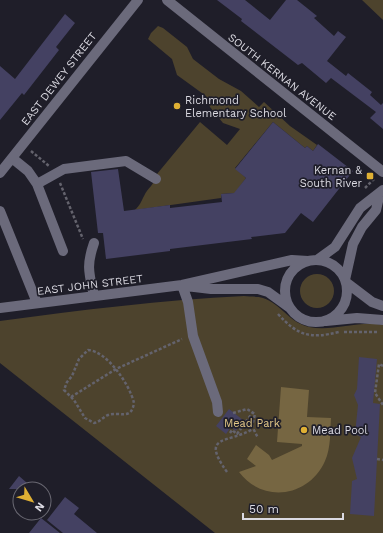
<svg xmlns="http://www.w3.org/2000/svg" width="383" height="533" font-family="'Work Sans',sans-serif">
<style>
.green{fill:#4d432d}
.water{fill:#766642}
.building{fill:#444162}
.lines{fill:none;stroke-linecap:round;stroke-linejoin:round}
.path{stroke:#64636d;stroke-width:2.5;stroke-dasharray:3 2;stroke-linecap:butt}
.minor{stroke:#6b6a7b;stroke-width:10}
.poi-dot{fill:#dfb034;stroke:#1f1e29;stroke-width:1.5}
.labels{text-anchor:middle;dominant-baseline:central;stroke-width:3.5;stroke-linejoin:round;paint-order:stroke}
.street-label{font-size:11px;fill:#dbdae2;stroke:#1f1e29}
.poi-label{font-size:11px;fill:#dbdae2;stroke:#1f1e29;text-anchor:start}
.park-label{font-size:11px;fill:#e2c788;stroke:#1f1e29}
</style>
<rect width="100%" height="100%" fill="#1f1e29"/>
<path class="green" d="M362 0H383V20Z
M158 26 163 28 187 47 193 59 219 79 241 91 259 107 264 102 290 126 317 145 313 151 307 146 305 148 273 122 235 168 246 178 235 193 221 194V198L135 210C140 205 141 202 144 196 148 187 154 186 157 174L200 122 227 145 240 129 223 123 210 107 206 96 177 75 172 59 148 39 151 33Z
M300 291a17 17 0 1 1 34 0a17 17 0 1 1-34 0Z
M244 296C250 297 258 296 263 298 281 304 290 323 309 327 333 332 358 320 383 325V533H215L0 363V321C81 310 162 300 244 296Z"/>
<path class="water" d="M281 387 309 390 307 417 331 418C330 432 331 448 325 461 309 497 263 504 239 472L256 466 247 459 256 445 269 455 272 460 302 446V444L277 442Z"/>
<path class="building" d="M217 0H245L270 20 286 0H297L317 16 314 18 334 36 338 31 346 37 327 61 346 76 348 73 372 92 370 95 381 105 383 103V129L370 118 376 112 331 78 326 83 302 63 298 65 241 21 242 19Z
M65 14 75 23 56 47 59 50 24 95 22 93 0 120V66L15 79Z
M273 122 305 148 307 146 313 151 318 144 353 171 313 222 301 213 285 233 251 237 252 239 170 249V251L106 259 103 233H98L91 172 118 169 124 211 170 205V208L222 202 221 194 234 193 246 178 235 169Z
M359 357 377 359 373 403 380 404 374 516 350 514 352 481 357 479 352 458 361 437 355 434 358 405 354 395 357 389Z
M229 409 243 420 236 431 231 427 226 434 216 426Z
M19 476 34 489H9Z
M65 497 79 508 74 514 97 533H63L47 520Z
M41 518 60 533H29Z"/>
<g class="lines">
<path class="path" d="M31 151 49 166
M60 183 83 239
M365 188 374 179
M278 314C298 336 310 339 339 332
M344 332H377
M88 350C107 351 130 385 134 403 131 421 120 411 108 415 103 417 100 422 94 423L85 418 74 400 64 390 67 382 72 376 79 359Z
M383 366 379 364 375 393 383 405
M71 397 116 369 182 339
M233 413 247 409 255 414 252 426 258 438
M230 433 232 430 237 434 253 412
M377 459 383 460
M227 472C200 434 227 444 253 429"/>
<path class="minor" d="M167 0 383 172
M12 158 28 171 37 184 63 251
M0 173 138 0
M37 184 64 169 126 161 156 179
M0 211 37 303
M317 260 335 247 360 208 383 190
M285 291a31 31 0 1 1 62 0a31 31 0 1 1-62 0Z
M345 280 353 244 362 227 376 210 380 193
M347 283 372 302 383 306
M182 285 188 302 193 336 217 402 218 412
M186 286 211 289H258L268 292 290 308
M94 296C89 273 86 266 94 243
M0 308 182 285 292 260 308 261
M326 321 357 318 383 320"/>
</g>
<g class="poi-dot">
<circle cx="177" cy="106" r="4"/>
<rect x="366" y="172" width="8" height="8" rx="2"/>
<circle cx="304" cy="430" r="4"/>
</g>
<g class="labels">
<g class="street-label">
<text transform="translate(282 77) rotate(38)">SOUTH KERNAN AVENUE</text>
<text transform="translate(59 79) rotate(-52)">EAST DEWEY STREET</text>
<text transform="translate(90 285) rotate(-7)">EAST JOHN STREET</text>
</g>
<g class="poi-label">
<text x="185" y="100">Richmond<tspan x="185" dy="13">Elementary School</tspan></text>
<text x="362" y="170" text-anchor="end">Kernan &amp;<tspan x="362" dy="13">South River</tspan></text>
<text x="312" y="430">Mead Pool</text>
</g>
<g class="park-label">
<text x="252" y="423">Mead Park</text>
</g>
</g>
<g transform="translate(32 501) rotate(128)"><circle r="19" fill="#1f1e29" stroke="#6a6973"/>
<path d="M0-3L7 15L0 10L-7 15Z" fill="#dfb034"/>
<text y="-6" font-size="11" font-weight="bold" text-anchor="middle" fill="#dbdae2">N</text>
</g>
<path d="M243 513v6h100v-6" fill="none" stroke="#dbdae2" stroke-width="2"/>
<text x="249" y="513" font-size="12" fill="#dbdae2" stroke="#1f1e29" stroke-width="3" paint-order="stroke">50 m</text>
</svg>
